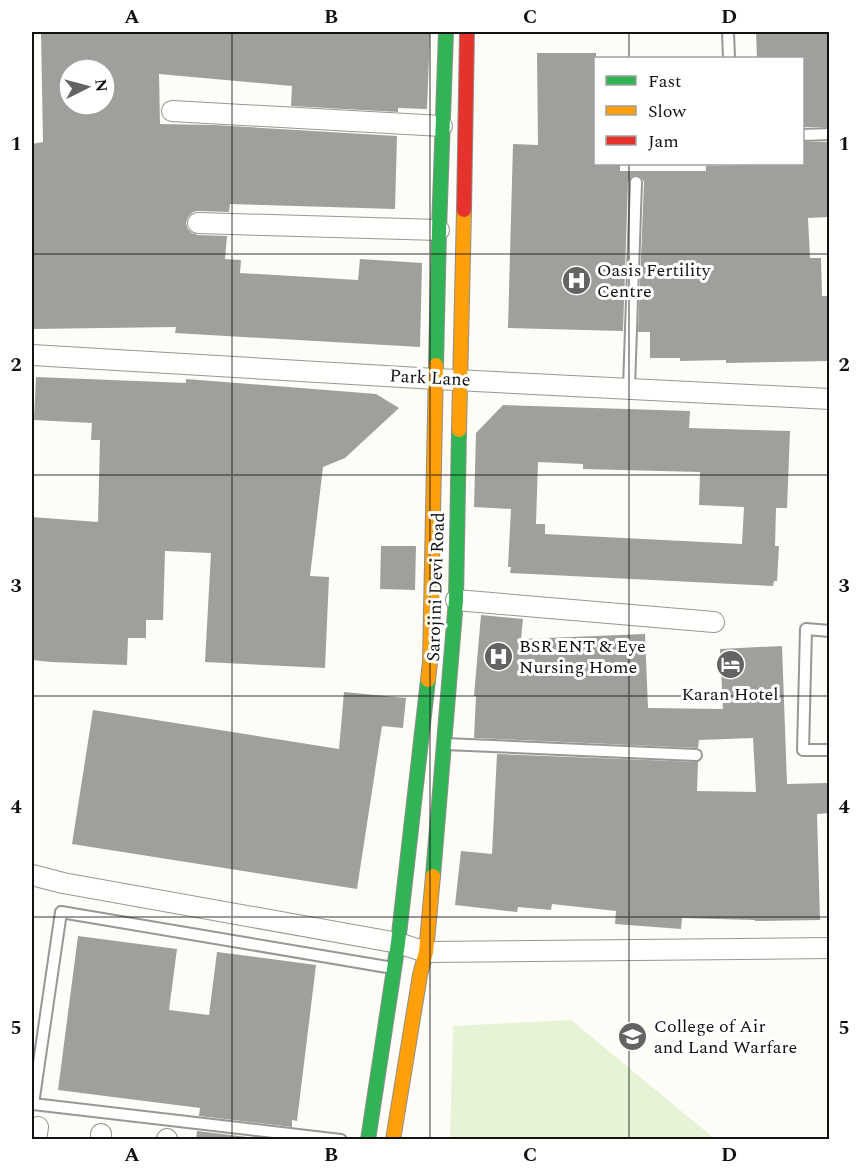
<svg xmlns="http://www.w3.org/2000/svg" width="861" height="1171" font-family="Spectral,serif">
<style>
.green{fill:#e7f3d7}
.building{fill:#a19f9c;fill-rule:evenodd}
.lines{fill:none;stroke-linecap:round;stroke-linejoin:round}
.lane-casing{stroke:#979795;stroke-width:14}
.street-casing{stroke:#979795;stroke-width:22}
.fast-casing{stroke:#8e8d8b;stroke-width:16}
.slow-casing{stroke:#8e8d8b;stroke-width:16}
.jam-casing{stroke:#8e8d8b;stroke-width:16}
.lane{stroke:#fffffe;stroke-width:10}
.street{stroke:#fffffe;stroke-width:20}
.fast{stroke:#30b455;stroke-width:14}
.slow{stroke:#ff9f0a;stroke-width:14}
.jam{stroke:#e5322d;stroke-width:14}
.grid{fill:none;stroke:#111;stroke-width:1.5;stroke-opacity:0.55}
.labels{text-anchor:middle;dominant-baseline:central;stroke-width:6;stroke-linejoin:round;paint-order:stroke}
.poi-label{font-size:18px;fill:#111;stroke:#fff;text-anchor:start}
.street-label{font-size:18px;fill:#111;stroke:#fff}
.neatline{fill:none;stroke:#111;stroke-width:2}
.grid-label{font-size:20px;text-anchor:middle;font-weight:bold;fill:#111}
</style>
<rect width="100%" height="100%" fill="#fdfcf7"/>
<path class="green" d="M571 1020 715 1139H450L453 1026Z"/>
<path class="building" d="M41 32H430L427 109 398 108V112L291 106 292 86 159 74 160 124 214 125 397 136 395 209 230 204 229 212 198 211 193 212 188 217 186 223 188 229 192 233 198 235 227 236 225 259 241 260 240 273 358 280 360 259 422 263 420 347 175 333 176 327 32 329V144L43 142ZM69 69H105V105H69Z
M756 32H830V127H802V58H757Z
M537 53H596V164H620V171H706V166L802 164V142H830V217L808 218 810 258H821L822 296H830V361L726 363V360L680 361V358H650V332H638L644 182 642 178 637 175 632 176 628 182 623 331 508 328 513 144 538 145Z
M36 377 186 383V379L376 394 399 408 345 458 323 467 310 576 329 577 325 668 205 662 211 553 165 551 163 620H146V638H128L127 665 51 662 32 660V517L98 522 100 440H91L92 423 34 420Z
M503 405 690 411 689 428 790 431 787 508H776L775 546H779L777 581H774L773 586 510 573 511 567H508L511 509 474 507 476 433ZM538 462 583 464V469L700 472 699 505 744 507 742 544 545 534V524H536Z
M381 546H416L415 590 380 589Z
M481 615 523 619 521 639 645 634 648 708 723 709 720 649 782 646 787 784 828 783 830 813 817 814 820 920 755 921V920L682 918 681 929 615 924 616 911 552 904 551 910 518 907 517 912 455 905 461 851 492 854 497 754 698 762 697 791 756 792 753 738 699 740 698 748 474 738 476 696H474Z
M344 692 406 698 403 728 382 726 357 889 72 844 93 710 339 749Z
M78 936 177 949 169 1010 209 1015 217 952 316 965 297 1121 292 1120V1127L199 1116 200 1108 58 1090Z
M197 1131 272 1140H196Z"/>
<g class="lines">
<defs>
<path id="lane" d="M728 32 729 58
M802 135 830 134
M629 388 636 182
M830 631 806 629 803 750H830
M445 744 696 755
M341 1140 33 1104 61 912 393 968"/>
<path id="street" d="M172 111 442 126
M198 223 439 230
M32 355 436 379 830 399
M456 600 714 622
M32 875 63 883 398 943 426 952 830 948
M36 1140 38 1127
M101 1140V1134
M167 1140V1139"/>
<path id="fast" d="M436 365 439 230 446 32
M433 876 456 600 459 430
M368 1140 398 943 428 680"/>
<path id="slow" d="M459 430 464 210
M428 680 430 662 436 365
M393 1140 420 975 426 952 433 876"/>
<path id="jam" d="M464 210 467 32"/>
</defs>
<use href="#lane" class="lane-casing"/>
<use href="#street" class="street-casing"/>
<use href="#fast" class="fast-casing"/>
<use href="#slow" class="slow-casing"/>
<use href="#jam" class="jam-casing"/>
<use href="#lane" class="lane"/>
<use href="#street" class="street"/>
<use href="#fast" class="fast"/>
<use href="#slow" class="slow"/>
<use href="#jam" class="jam"/>
</g>
<path class="grid" d="M232 32V1140M430 32V1140M629 32V58M629 164V1140M32 254H830M32 475H830M32 696H830M32 917H830"/>
<defs>
<symbol id="hospital-disc" viewBox="-11 -11 22 22"><circle r="9.5" fill="#646362" stroke="#fff"/><path d="M-5-5h3v3.5h4V-5h3V5h-3V1.5h-4V5h-3Z" fill="#fff"/></symbol>
<symbol id="hotel-disc" viewBox="-11 -11 22 22"><circle r="9.5" fill="#646362" stroke="#fff"/><path d="M-6-4.5h1.5V1H6V5H4.5V3h-9V5H-6ZM-4 0a1.8 1.8 0 1 1 3.6 0ZM.5 0V-2.5h3Q6-2.5 6 0Z" fill="#fff"/></symbol>
<symbol id="university-disc" viewBox="-11 -11 22 22"><circle r="9.5" fill="#646362" stroke="#fff"/><path d="M0-5L7-2L0 1L-7-2ZM-4 1L0 2.5L4 1V4Q0 6-4 4Z" fill="#fff"/></symbol>
</defs>
<g fill-rule="evenodd">
<use href="#hospital-disc" x="560" y="264" width="33" height="33"/>
<use href="#hospital-disc" x="482" y="640" width="33" height="33"/>
<use href="#hotel-disc" x="714" y="648" width="33" height="33"/>
<use href="#university-disc" x="616" y="1020" width="33" height="33"/>
</g>
<g class="labels">
<g class="poi-label">
<text x="597" y="270">Oasis Fertility<tspan x="597" dy="21">Centre</tspan></text>
<text x="519" y="646">BSR ENT &amp; Eye<tspan x="519" dy="21">Nursing Home</tspan></text>
<text x="730" y="694" text-anchor="middle">Karan Hotel</text>
<text x="654" y="1026">College of Air<tspan x="654" dy="21">and Land Warfare</tspan></text>
</g>
<g class="street-label">
<text transform="translate(430 378) rotate(3)">Park Lane</text>
<text transform="translate(436 587) rotate(-88)">Sarojini Devi Road</text>
</g>
</g>
<rect width="861" height="1171" fill="none" stroke="#ffffff" stroke-width="66"/>
<rect x="594" y="57" width="210" height="108" fill="#ffffff" stroke="#a0a0a0" stroke-width="1.5"/>
<rect x="606" y="76" width="30" height="9" fill="#30b455" stroke="#a0a0a0" stroke-width="1.5"/>
<text x="648" y="87" font-size="18" fill="#111111">Fast</text>
<rect x="606" y="106" width="30" height="9" fill="#ff9f0a" stroke="#a0a0a0" stroke-width="1.5"/>
<text x="648" y="117" font-size="18" fill="#111111">Slow</text>
<rect x="606" y="136" width="30" height="9" fill="#e5322d" stroke="#a0a0a0" stroke-width="1.5"/>
<text x="648" y="147" font-size="18" fill="#111111">Jam</text>
<g transform="translate(87 87) rotate(84)"><circle r="28" fill="#ffffff" stroke="#a0a0a0" stroke-width="1.5"/>
<path d="M0-4.5L10 22L0 15L-10 22Z" fill="#646362"/>
<text y="-9" font-size="16" font-weight="bold" text-anchor="middle" fill="#111111">N</text>
</g>
<rect x="33" y="33" width="795" height="1105" class="neatline"/>
<g class="grid-label">
<text x="132" y="23">A</text>
<text x="331" y="23">B</text>
<text x="530" y="23">C</text>
<text x="729" y="23">D</text>
<text x="16" y="150">1</text>
<text x="844" y="150">1</text>
<text x="16" y="371">2</text>
<text x="844" y="371">2</text>
<text x="16" y="592">3</text>
<text x="844" y="592">3</text>
<text x="16" y="813">4</text>
<text x="844" y="813">4</text>
<text x="16" y="1034">5</text>
<text x="844" y="1034">5</text>
<text x="132" y="1161">A</text>
<text x="331" y="1161">B</text>
<text x="530" y="1161">C</text>
<text x="729" y="1161">D</text>
</g>
</svg>
